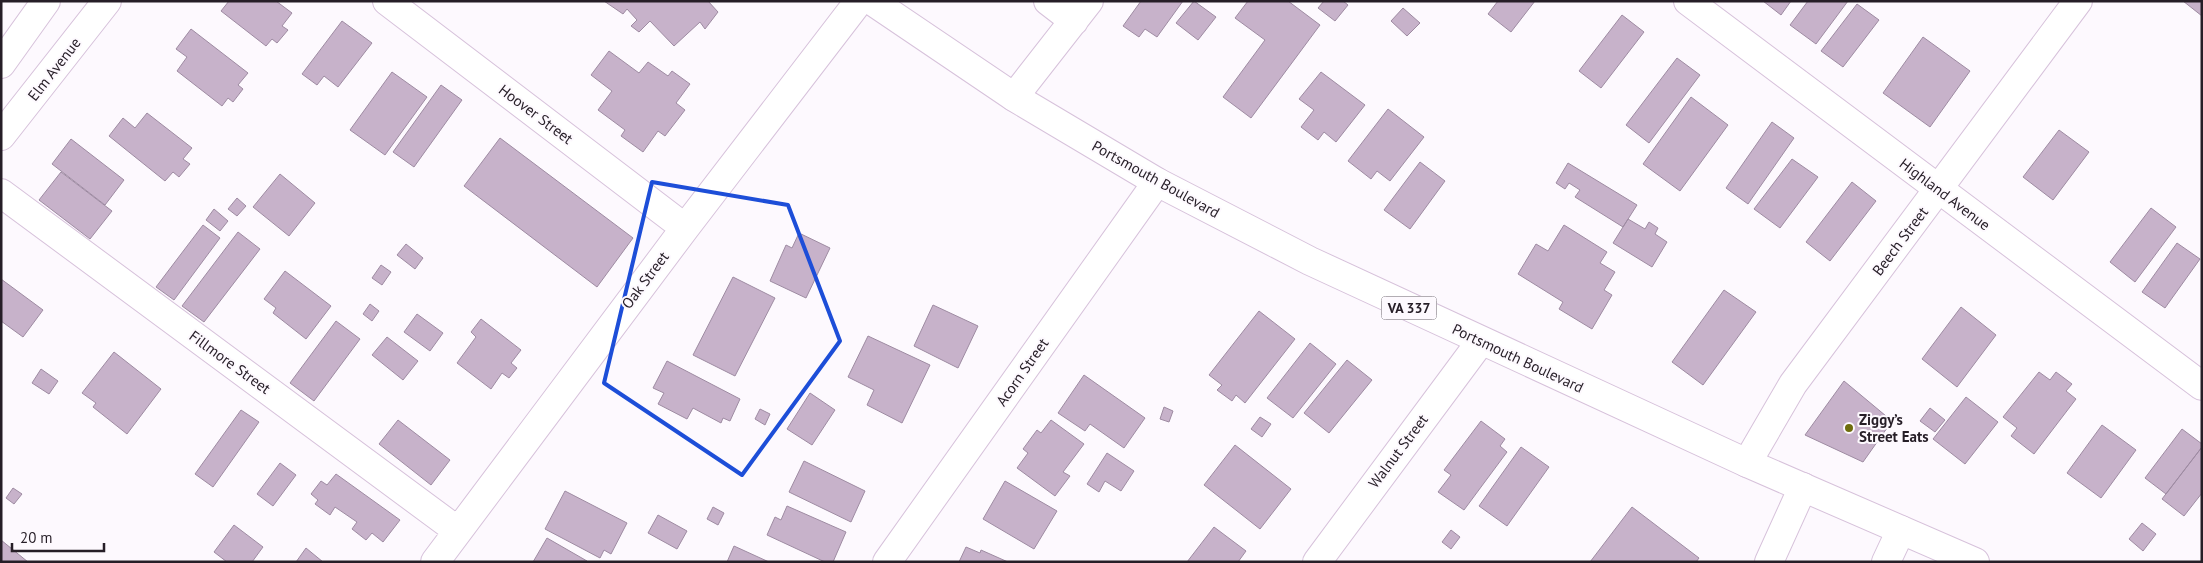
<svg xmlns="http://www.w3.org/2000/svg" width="2203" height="563" font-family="'PT Sans',sans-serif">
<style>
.building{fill:#c7b2ca;stroke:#9e8ba2}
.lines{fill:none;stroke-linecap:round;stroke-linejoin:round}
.minor-casing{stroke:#d7c2db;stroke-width:30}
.major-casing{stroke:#d7c2db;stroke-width:30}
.minor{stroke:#fff;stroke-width:28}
.major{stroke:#fff;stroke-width:28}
.marked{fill:none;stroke:#1d4ed8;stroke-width:4;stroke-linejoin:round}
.poi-dot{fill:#6e6d0d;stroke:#fdf9fe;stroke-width:2}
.labels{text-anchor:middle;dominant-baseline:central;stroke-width:4;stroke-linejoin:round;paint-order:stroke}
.shield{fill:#fdf9fe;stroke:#666068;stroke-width:1}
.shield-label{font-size:14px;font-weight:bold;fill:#261e27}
.street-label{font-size:15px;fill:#261e27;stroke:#fdf9fe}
.poi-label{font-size:15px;font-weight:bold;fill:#261e27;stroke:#fdf9fe;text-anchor:start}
</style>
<rect width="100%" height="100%" fill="#fdf9fe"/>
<path class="building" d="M229 1H276L292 13 282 26 288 30 277 43 272 39 266 46 221 11Z
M604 1H708L718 12 705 29 700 22 674 46 650 21 639 32 631 26 637 20 627 9 623 14Z
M1141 1H1183L1157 37 1145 29 1139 37 1123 26Z
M1194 1 1216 17 1198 40 1176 23Z
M1248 1H1288L1320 25 1251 118 1223 97 1265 40 1235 18Z
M1324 1H1343L1348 5 1335 21 1318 8Z
M1498 1H1535L1511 32 1488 14Z
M1763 1H1791L1781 15Z
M1808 1H1848L1816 44 1790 25Z
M2183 1H2202V16Z
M1857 4 1879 20 1843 67 1821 51Z
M1403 8 1420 23 1407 36 1391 21Z
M1622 15 1644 32 1601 88 1579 71Z
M342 21 372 43 338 87 324 76 317 85 302 74Z
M191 29 248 73 238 85 243 89 233 102 228 98 222 106 177 71 187 57 176 49Z
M1923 37 1970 71 1930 127 1883 93Z
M609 51 639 73 648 62 668 76 672 71 690 84 676 103 685 110 665 136 658 131 643 152 621 136 625 130 598 110 612 91 591 75Z
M1677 58 1700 75 1649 143 1626 125Z
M392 72 427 97 385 155 350 130Z
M1321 72 1365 105 1336 142 1324 132 1318 140 1301 127 1314 110 1299 99Z
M441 85 462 100 414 167 393 152Z
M1691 97 1728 125 1680 191 1643 164Z
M1388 109 1424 137 1390 181 1377 171 1371 179 1348 161Z
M147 113 192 148 183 159 190 164 179 177 173 172 165 181 109 136 123 118 135 128Z
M1772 122 1794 138 1748 204 1726 188Z
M2059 130 2089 152 2053 200 2023 177Z
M500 138 633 238 597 287 464 186Z
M71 139 124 180 105 205 52 164Z
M1792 159 1818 177 1780 228 1754 209Z
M1420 162 1445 181 1410 229 1384 210Z
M1568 163 1637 205 1623 227 1575 197 1580 190 1569 183 1565 189 1556 183Z
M61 172 112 211 90 239 39 200Z
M280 174 315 203 289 236 253 207Z
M1852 182 1876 201 1830 261 1806 242Z
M237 198 246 206 237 216 228 209Z
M2151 208 2176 227 2135 282 2110 262Z
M214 209 228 221 220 231 206 220Z
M1628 219 1645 229 1649 222 1658 228 1655 234 1667 242 1652 267 1613 243Z
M203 225 220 238 174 300 156 287Z
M1564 225 1607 252 1600 263 1615 272 1604 290 1612 295 1592 329 1559 309 1563 302 1518 274 1536 244 1548 251Z
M238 232 260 249 204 322 182 306Z
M799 233 830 248 806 298 770 281 786 245 792 248Z
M2177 243 2200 259 2165 308 2142 292Z
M406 244 423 258 415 269 397 255Z
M381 265 391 272 382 285 372 278Z
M285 271 331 306 306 339 273 313 276 308 264 299Z
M733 277 775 298 735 376 693 355Z
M1 279 43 310 23 337 1 321Z
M1724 290 1756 312 1703 385 1672 362Z
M370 304 379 311 372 321 363 314Z
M933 305 978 326 958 368 914 346Z
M1961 307 1996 335 1957 387 1922 359Z
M1259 311 1295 339 1245 403 1236 395 1232 401 1217 390 1222 385 1209 375Z
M417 314 443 333 430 351 404 332Z
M481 319 521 350 511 363 517 368 509 378 502 373 491 389 457 363 476 337 471 332Z
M336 321 360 339 314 401 290 383Z
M868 336 930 365 902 423 867 405 874 390 848 377Z
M387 337 418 361 403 380 372 355Z
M1310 343 1336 364 1293 418 1267 398Z
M114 352 161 389 127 434 93 407 96 403 82 393Z
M1347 360 1372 380 1329 433 1304 413Z
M667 361 740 399 730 421 723 418 721 423 693 408 687 419 658 404 664 393 653 388Z
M41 369 58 381 49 394 32 383Z
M2039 372 2050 380 2056 372 2072 384 2066 391 2076 399 2034 454 2011 436 2017 428 2003 417Z
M1084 375 1145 418 1124 448 1090 424 1085 431 1058 413Z
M1844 381 1892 421 1863 462 1805 435Z
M810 393 835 410 812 445 787 429Z
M1966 397 1998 422 1965 464 1933 439Z
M1164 407 1173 411 1169 422 1160 419Z
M1930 408 1945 420 1935 432 1920 421Z
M760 409 770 414 765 425 755 419Z
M241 410 259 422 213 487 195 474Z
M1260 417 1271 424 1262 437 1251 429Z
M398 420 450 460 431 485 379 444Z
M1051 420 1084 444 1063 472 1070 476 1055 496 1017 468 1028 453 1023 449 1037 430 1041 433Z
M1481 421 1505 439 1500 446 1507 452 1464 510 1438 492 1451 475 1444 470Z
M2102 425 2136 450 2101 498 2067 473Z
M2182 429 2202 444V447L2166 494 2145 478Z
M1235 445 1291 489 1260 529 1204 485Z
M1521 447 1549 467 1507 526 1479 506Z
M2202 447V493L2184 516 2162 499Z
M1107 453 1134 471 1121 491 1105 481 1099 492 1087 484Z
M804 461 865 491 851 522 789 492Z
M280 463 296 475 273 506 257 494Z
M336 474 400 520 383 542 372 533 366 540 352 529 357 522 335 507 330 515 315 504 318 500 311 494 321 481 327 485Z
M1005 481 1057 511 1034 549 983 519Z
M13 488 22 494 14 504 6 498Z
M565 491 627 523 611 554 604 550 600 558 545 529Z
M787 506 846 532 833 562H825L767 535 775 517 781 520Z
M713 507 724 513 718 525 707 519Z
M1632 507 1699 558 1696 562H1590Z
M658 515 687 531 677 549 648 533Z
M2142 523 2156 534 2143 551 2129 539Z
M234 525 263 547 252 562H227L214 552Z
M1214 527 1246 551 1238 562H1187Z
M1451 530 1460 537 1451 549 1442 542Z
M547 538 587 561 533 562Z
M1 540 28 562H1Z
M734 546 769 562H727Z
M966 547 980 553 981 550 1008 562H959Z
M306 548 323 562H296Z"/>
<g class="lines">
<defs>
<path id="minor" d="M387 1 685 228
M1048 1 1074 21
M1688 1 2202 386
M1014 97 1089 1
M1 193 458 531
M1747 463 1793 384 2078 1
M435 562 685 228 859 1
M887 562 1157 182
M1317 562 1481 341
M1769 562 1803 487
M1886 562 1901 530"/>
<path id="major" d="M872 1 1014 97 1157 182 1310 261 1747 463 1975 562
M1 64 46 1
M1 136 107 1"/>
</defs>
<use href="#minor" class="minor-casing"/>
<use href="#major" class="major-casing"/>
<use href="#minor" class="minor"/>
<use href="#major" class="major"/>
</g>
<path class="marked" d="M652 182 788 205 840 341 742 475 604 383Z"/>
<circle class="poi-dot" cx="1849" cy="428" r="5"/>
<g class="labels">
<rect class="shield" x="1381.5" y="296.5" width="55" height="23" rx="4"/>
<g class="shield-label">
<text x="1409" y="308">VA 337</text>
</g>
<g class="street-label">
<text transform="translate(54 69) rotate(-52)">Elm Avenue</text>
<text transform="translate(536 114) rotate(37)">Hoover Street</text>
<text transform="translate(1156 179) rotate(29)">Portsmouth Boulevard</text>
<text transform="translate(1945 194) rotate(37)">Highland Avenue</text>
<text transform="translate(1900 241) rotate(-53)">Beech Street</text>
<text transform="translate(645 280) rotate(-53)">Oak Street</text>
<text transform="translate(1518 358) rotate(25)">Portsmouth Boulevard</text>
<text transform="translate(230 362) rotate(36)">Fillmore Street</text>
<text transform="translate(1022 372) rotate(-55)">Acorn Street</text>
<text transform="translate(1398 451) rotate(-53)">Walnut Street</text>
</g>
<g class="poi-label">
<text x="1859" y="419">Ziggy’s<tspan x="1859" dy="17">Street Eats</tspan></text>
</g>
</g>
<rect width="2203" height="563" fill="none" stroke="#261e27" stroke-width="5"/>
<path d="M12 543v8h92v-8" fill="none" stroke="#261e27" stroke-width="2.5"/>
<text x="20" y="543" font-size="15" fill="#261e27" stroke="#fdf9fe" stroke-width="4" paint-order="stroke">20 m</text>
</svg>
